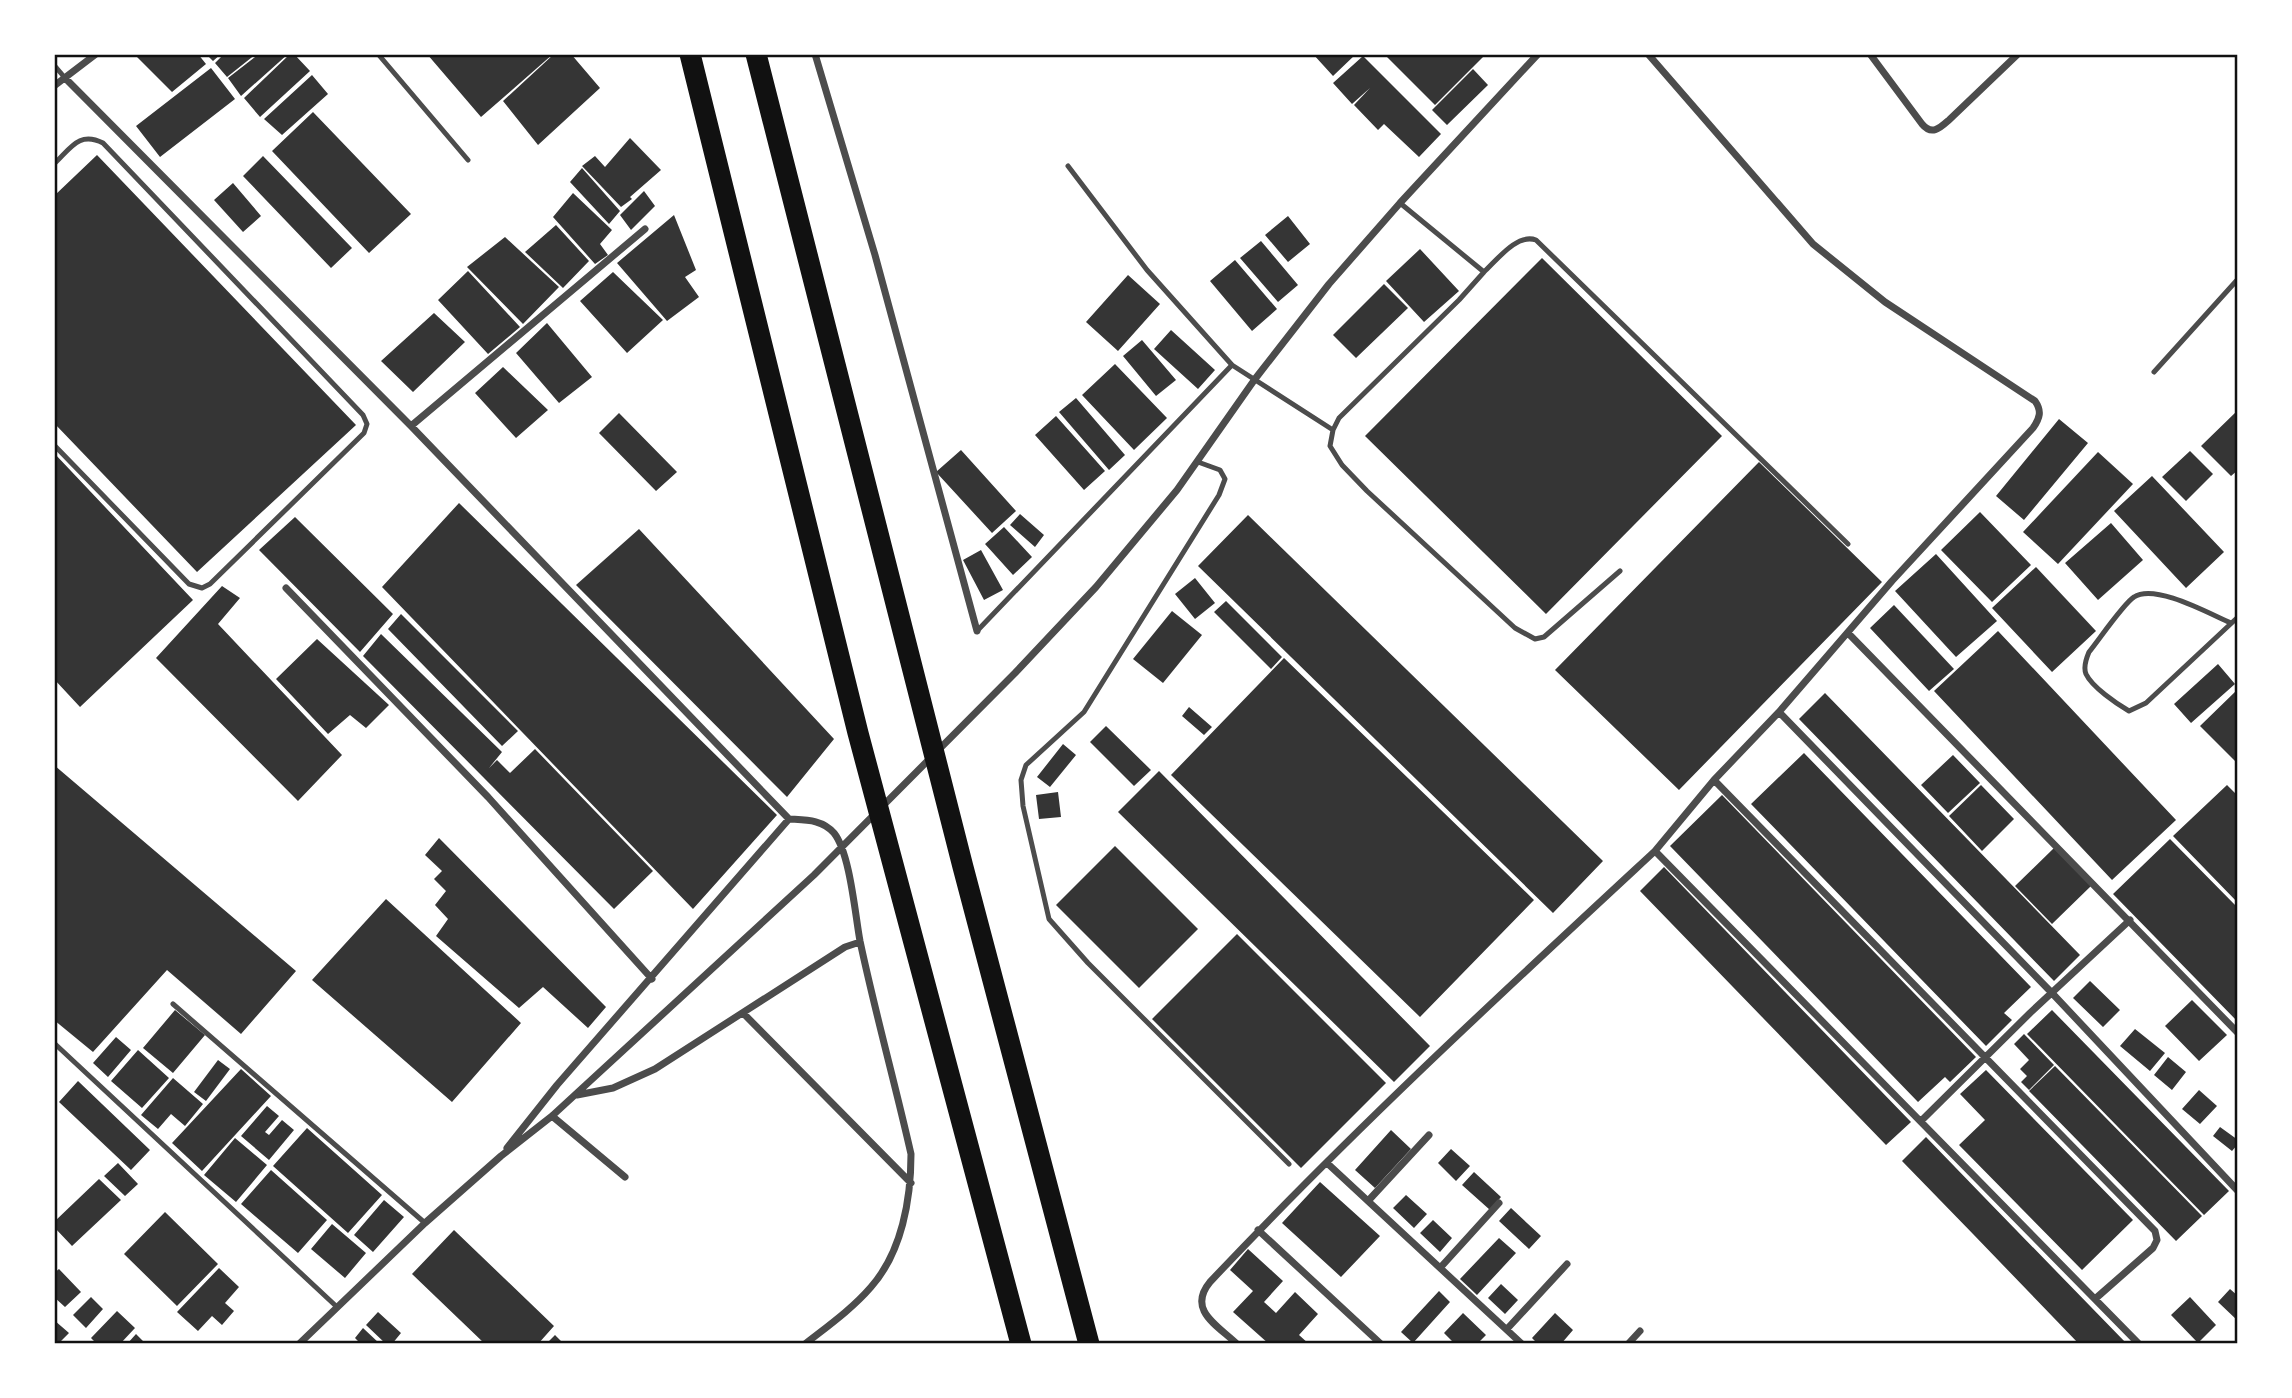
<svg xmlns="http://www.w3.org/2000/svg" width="2292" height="1398" font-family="'Alegreya Sans',sans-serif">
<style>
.building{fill:#353535}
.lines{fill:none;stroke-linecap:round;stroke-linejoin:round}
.service{stroke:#4c4c4c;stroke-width:5}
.minor{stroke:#4c4c4c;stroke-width:7}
.motorway{stroke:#111;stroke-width:21}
.neatline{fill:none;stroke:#111;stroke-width:2.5}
</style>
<rect width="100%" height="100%" fill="#fff"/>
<path class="building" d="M138 54H198L206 64 172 92 136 56Z
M206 54H221L213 61Z
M224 54H256L227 77 215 63Z
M259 54H288L241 96 228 78Z
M290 54H294L310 71 260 117 244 98Z
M427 54H553L481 117Z
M554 54H571L600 88 538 145 503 101Z
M1313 54H1356L1333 76Z
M1384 54H1486L1435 105Z
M1363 56 1441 134 1419 157 1384 124 1378 130 1354 105 1370 88 1352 104 1333 83Z
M211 68 235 99 160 157 136 126Z
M1473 69 1488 85 1447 125 1432 110Z
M312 75 328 94 282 135 264 119Z
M313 112 411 214 369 253 272 151Z
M630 138 661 170 630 197 632 199 621 207 582 166 595 156 605 167Z
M97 155 356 425 197 572 54 423V196Z
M263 156 352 248 331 268 243 176Z
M582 168 620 211 609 224 570 182Z
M233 183 261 216 243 232 214 200Z
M644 191 655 206 631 230 620 215Z
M573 193 612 230 600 244 608 255 595 264 553 217Z
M674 215 696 270 685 277 699 297 667 321 617 263Z
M1288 216 1310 244 1288 262 1265 235Z
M556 225 589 261 563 288 525 252Z
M505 237 559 287 523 324 467 267Z
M1261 241 1298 285 1278 302 1240 258Z
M1420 249 1459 291 1424 322 1386 281Z
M1542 258 1722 436 1546 614 1365 436Z
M1235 260 1277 309 1252 331 1210 281Z
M468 271 520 327 488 354 438 300Z
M613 272 663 320 627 353 580 301Z
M1128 275 1160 304 1118 351 1086 322Z
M1384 284 1408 308 1356 358 1333 335Z
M434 313 465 342 413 392 381 361Z
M547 323 592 377 559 403 516 353Z
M1171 330 1215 370 1198 389 1154 349Z
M1142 340 1176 380 1156 396 1123 356Z
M1115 364 1167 418 1134 450 1082 395Z
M503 367 548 410 516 438 475 393Z
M1076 398 1125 455 1109 470 1059 412Z
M2238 410V470L2231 476 2201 446Z
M619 413 677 472 656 491 599 433Z
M1056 416 1105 471 1084 490 1035 435Z
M2059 419 2088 443 2024 520 1996 496Z
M961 450 1016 511 992 533 936 472Z
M2190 451 2213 474 2186 501 2162 477Z
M2098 452 2133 484 2058 564 2023 532Z
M54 453 193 600 80 707 54 679Z
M1759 462 1882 582 1679 790 1555 670Z
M2152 476 2224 552 2186 588 2114 511Z
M459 503 777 815 693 909 382 587Z
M1980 512 2031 565 1992 602 1941 550Z
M1020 514 1044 535 1035 547 1010 525Z
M1248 515 1603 861 1553 913 1198 566Z
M295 517 393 614 360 652 259 550Z
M2111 523 2143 560 2098 600 2065 563Z
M1004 527 1032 557 1013 575 985 544Z
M639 529 834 739 787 797 576 585Z
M981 550 1003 590 984 600 963 560Z
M1936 554 1997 621 1956 657 1895 591Z
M2036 567 2096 631 2052 672 1992 608Z
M1195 578 1215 603 1195 619 1175 594Z
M222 586 240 598 218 624 342 755 298 801 156 658Z
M1226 601 1282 657 1271 669 1214 612Z
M1894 605 1954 669 1929 691 1870 628Z
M1172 611 1202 635 1163 683 1133 659Z
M401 614 518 731 502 746 388 629Z
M1998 631 2176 820 2112 880 1934 691Z
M381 634 502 752 489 768 497 760 510 773 535 749 653 871 614 909 363 656Z
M317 639 389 705 366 728 350 715 328 734 276 679Z
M1284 658 1534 900 1420 1017 1171 775Z
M2218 664 2235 684 2191 723 2174 704Z
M2238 689V764L2200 726Z
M1825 693 2080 955 2054 981 1799 719Z
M1189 707 1212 727 1204 735 1182 716Z
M1106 726 1151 770 1134 786 1090 742Z
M1063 744 1076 755 1050 787 1037 777Z
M1804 753 2031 987 2004 1013 2012 1020 1986 1046 1751 804Z
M1953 755 1980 783 1948 813 1921 785Z
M54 765 296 971 241 1034 167 970 93 1052 54 1020Z
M1159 771 1430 1046 1394 1082 1118 812Z
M1981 785 2014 819 1982 851 1949 816Z
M2227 785 2238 796V903L2173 836Z
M1058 792 1061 817 1039 819 1036 795Z
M1722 795 1976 1057 1950 1082 1945 1077 1918 1102 1670 846Z
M439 838 606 1007 588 1028 543 987 519 1008 436 936 448 919 435 905 446 891 434 879 442 871 425 855Z
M2170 839 2238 908V1022L2113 894Z
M1115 846 1198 929 1139 988 1056 905Z
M2054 848 2091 886 2052 924 2015 886Z
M1664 867 1911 1122 1886 1145 1640 891Z
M386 899 521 1023 452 1102 312 980Z
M1237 934 1386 1083 1301 1168 1152 1019Z
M2090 981 2120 1010 2103 1027 2073 998Z
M2192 1000 2227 1035 2199 1061 2165 1026Z
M175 1010 205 1035 173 1073 143 1048Z
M2052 1010 2229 1191 2204 1215 2027 1034Z
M2135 1029 2165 1053 2150 1071 2120 1046Z
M2024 1034 2054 1065 2029 1090 2021 1082 2027 1076 2020 1069 2029 1060 2014 1044Z
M116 1037 131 1050 108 1077 93 1063Z
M138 1050 169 1078 142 1108 111 1081Z
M2168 1057 2186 1072 2172 1090 2154 1075Z
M218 1060 230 1069 206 1101 194 1092Z
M2055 1066 2202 1216 2176 1241 2029 1091Z
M241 1069 271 1096 202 1171 172 1143Z
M1986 1070 2133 1220 2082 1270 1959 1145 1985 1120 1960 1094Z
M173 1078 203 1104 185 1126 171 1114 158 1129 141 1115Z
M78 1081 150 1150 131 1170 59 1102Z
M2199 1090 2217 1106 2200 1124 2182 1109Z
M267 1106 279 1116 265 1132 269 1135 282 1120 294 1130 269 1160 241 1136Z
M2220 1127 2238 1140V1144L2232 1151 2213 1136Z
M307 1128 382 1195 348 1233 273 1166Z
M1391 1130 1411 1149 1375 1188 1355 1170Z
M1926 1137 1984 1197 2127 1344H2079L1973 1234 1902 1161Z
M235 1138 267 1165 236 1202 204 1175Z
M1451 1149 1470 1166 1456 1181 1438 1163Z
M118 1163 138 1184 125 1196 104 1176Z
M271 1170 327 1220 298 1253 241 1204Z
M1474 1172 1501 1197 1490 1210 1462 1185Z
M99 1179 121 1200 72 1246 54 1227V1222Z
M1320 1182 1380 1236 1341 1277 1282 1223Z
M1406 1195 1427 1214 1414 1228 1393 1208Z
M384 1200 404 1217 373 1252 354 1235Z
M1511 1208 1541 1236 1529 1249 1499 1221Z
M165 1212 218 1264 177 1306 124 1254Z
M1433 1220 1452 1238 1440 1252 1420 1233Z
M332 1224 366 1253 345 1278 311 1249Z
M454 1230 554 1326 538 1344H485L412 1274Z
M1499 1238 1516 1253 1477 1295 1460 1279Z
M1248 1249 1283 1281 1264 1302 1276 1313 1295 1292 1318 1314 1299 1335 1309 1344H1269L1233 1312 1253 1291 1230 1270Z
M219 1268 239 1287 225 1303 234 1311 222 1325 212 1316 198 1331 177 1312Z
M59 1269 81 1292 65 1307 54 1297V1273Z
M1501 1284 1518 1300 1505 1314 1488 1298Z
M2230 1289 2238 1296V1321L2218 1302Z
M1439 1291 1450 1302 1413 1343 1401 1332Z
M91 1297 103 1309 86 1328 73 1315Z
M2190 1297 2216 1325 2198 1343 2171 1315Z
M117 1311 135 1328 120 1344H97L91 1338Z
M378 1312 401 1333 392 1344H386L366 1325Z
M1463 1313 1486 1335 1477 1344H1455L1444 1333Z
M1555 1313 1573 1330 1561 1344H1538L1532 1338Z
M54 1320 69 1333 58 1344H54Z
M363 1328 380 1344H361L355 1338Z
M136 1334 146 1344H127Z
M555 1335 564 1344H546Z"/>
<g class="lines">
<path class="service" d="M378 54 468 160
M54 65 65 78
M54 164C71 148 79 131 103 143L363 415 367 424 364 433 210 584 202 588 189 584 54 445
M1068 166 1147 270 1232 365
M1400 203 1484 272 1459 300 1339 418 1333 430 1330 446 1342 465 1367 491 1515 628 1535 639 1544 637 1620 571
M1484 272C1497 260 1517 233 1536 240L1848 544
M2154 372 2238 279
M1198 462 1220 470 1225 479 1219 495 1084 712 1026 765 1021 780 1023 806 1049 919 1088 963 1289 1164
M2231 623C2210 614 2155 583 2134 597 2124 603 2098 641 2089 652 2086 659 2083 667 2086 674 2092 687 2117 704 2129 711L2146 703 2238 617
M977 631 1232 365 1333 430
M173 1004 425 1223
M54 1043 337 1307"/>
<path class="minor" d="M815 54 875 255 977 631
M1648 54 1813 244 1885 302 2035 401C2042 411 2040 418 2033 428L1892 581 1779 712 2051 992 2238 1191
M1870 54 1922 124C1932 136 1940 128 1949 120L2018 54
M65 78 411 426 789 819C805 820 822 819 834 833 850 853 855 914 860 941 875 1012 895 1083 911 1154 911 1199 902 1252 871 1287 852 1309 828 1326 805 1344
M54 86 96 54
M411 426 645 229
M286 588 488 797 652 979
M1848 633 2238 1033
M1779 712 1714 780 1655 851 2139 1344
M1714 780 2155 1231 2157 1240 2153 1248 2095 1299
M743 1013 911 1183
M577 1095 613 1088 655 1069 845 947 860 942
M552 1116 625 1177
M1921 1121 2030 1013 2130 920
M507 1148 557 1085 789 819
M1327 1163 1522 1344
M1368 1201 1429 1135
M1258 1230 1381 1344
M1440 1268 1499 1203
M1507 1329 1567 1264
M299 1344 425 1223 501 1156 552 1116 814 875 1015 673 1096 587 1177 490 1255 379 1329 284 1400 203 1538 54
M1237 1344C1217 1325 1187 1310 1210 1282 1352 1131 1504 991 1655 851
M1628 1344 1640 1331"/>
<path class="motorway" d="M690 54 858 733 1021 1344
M756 54 963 867 1089 1344"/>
</g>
<rect width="2292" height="1398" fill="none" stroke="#ffffff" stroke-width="112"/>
<rect x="56" y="56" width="2180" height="1286" class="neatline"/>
</svg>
